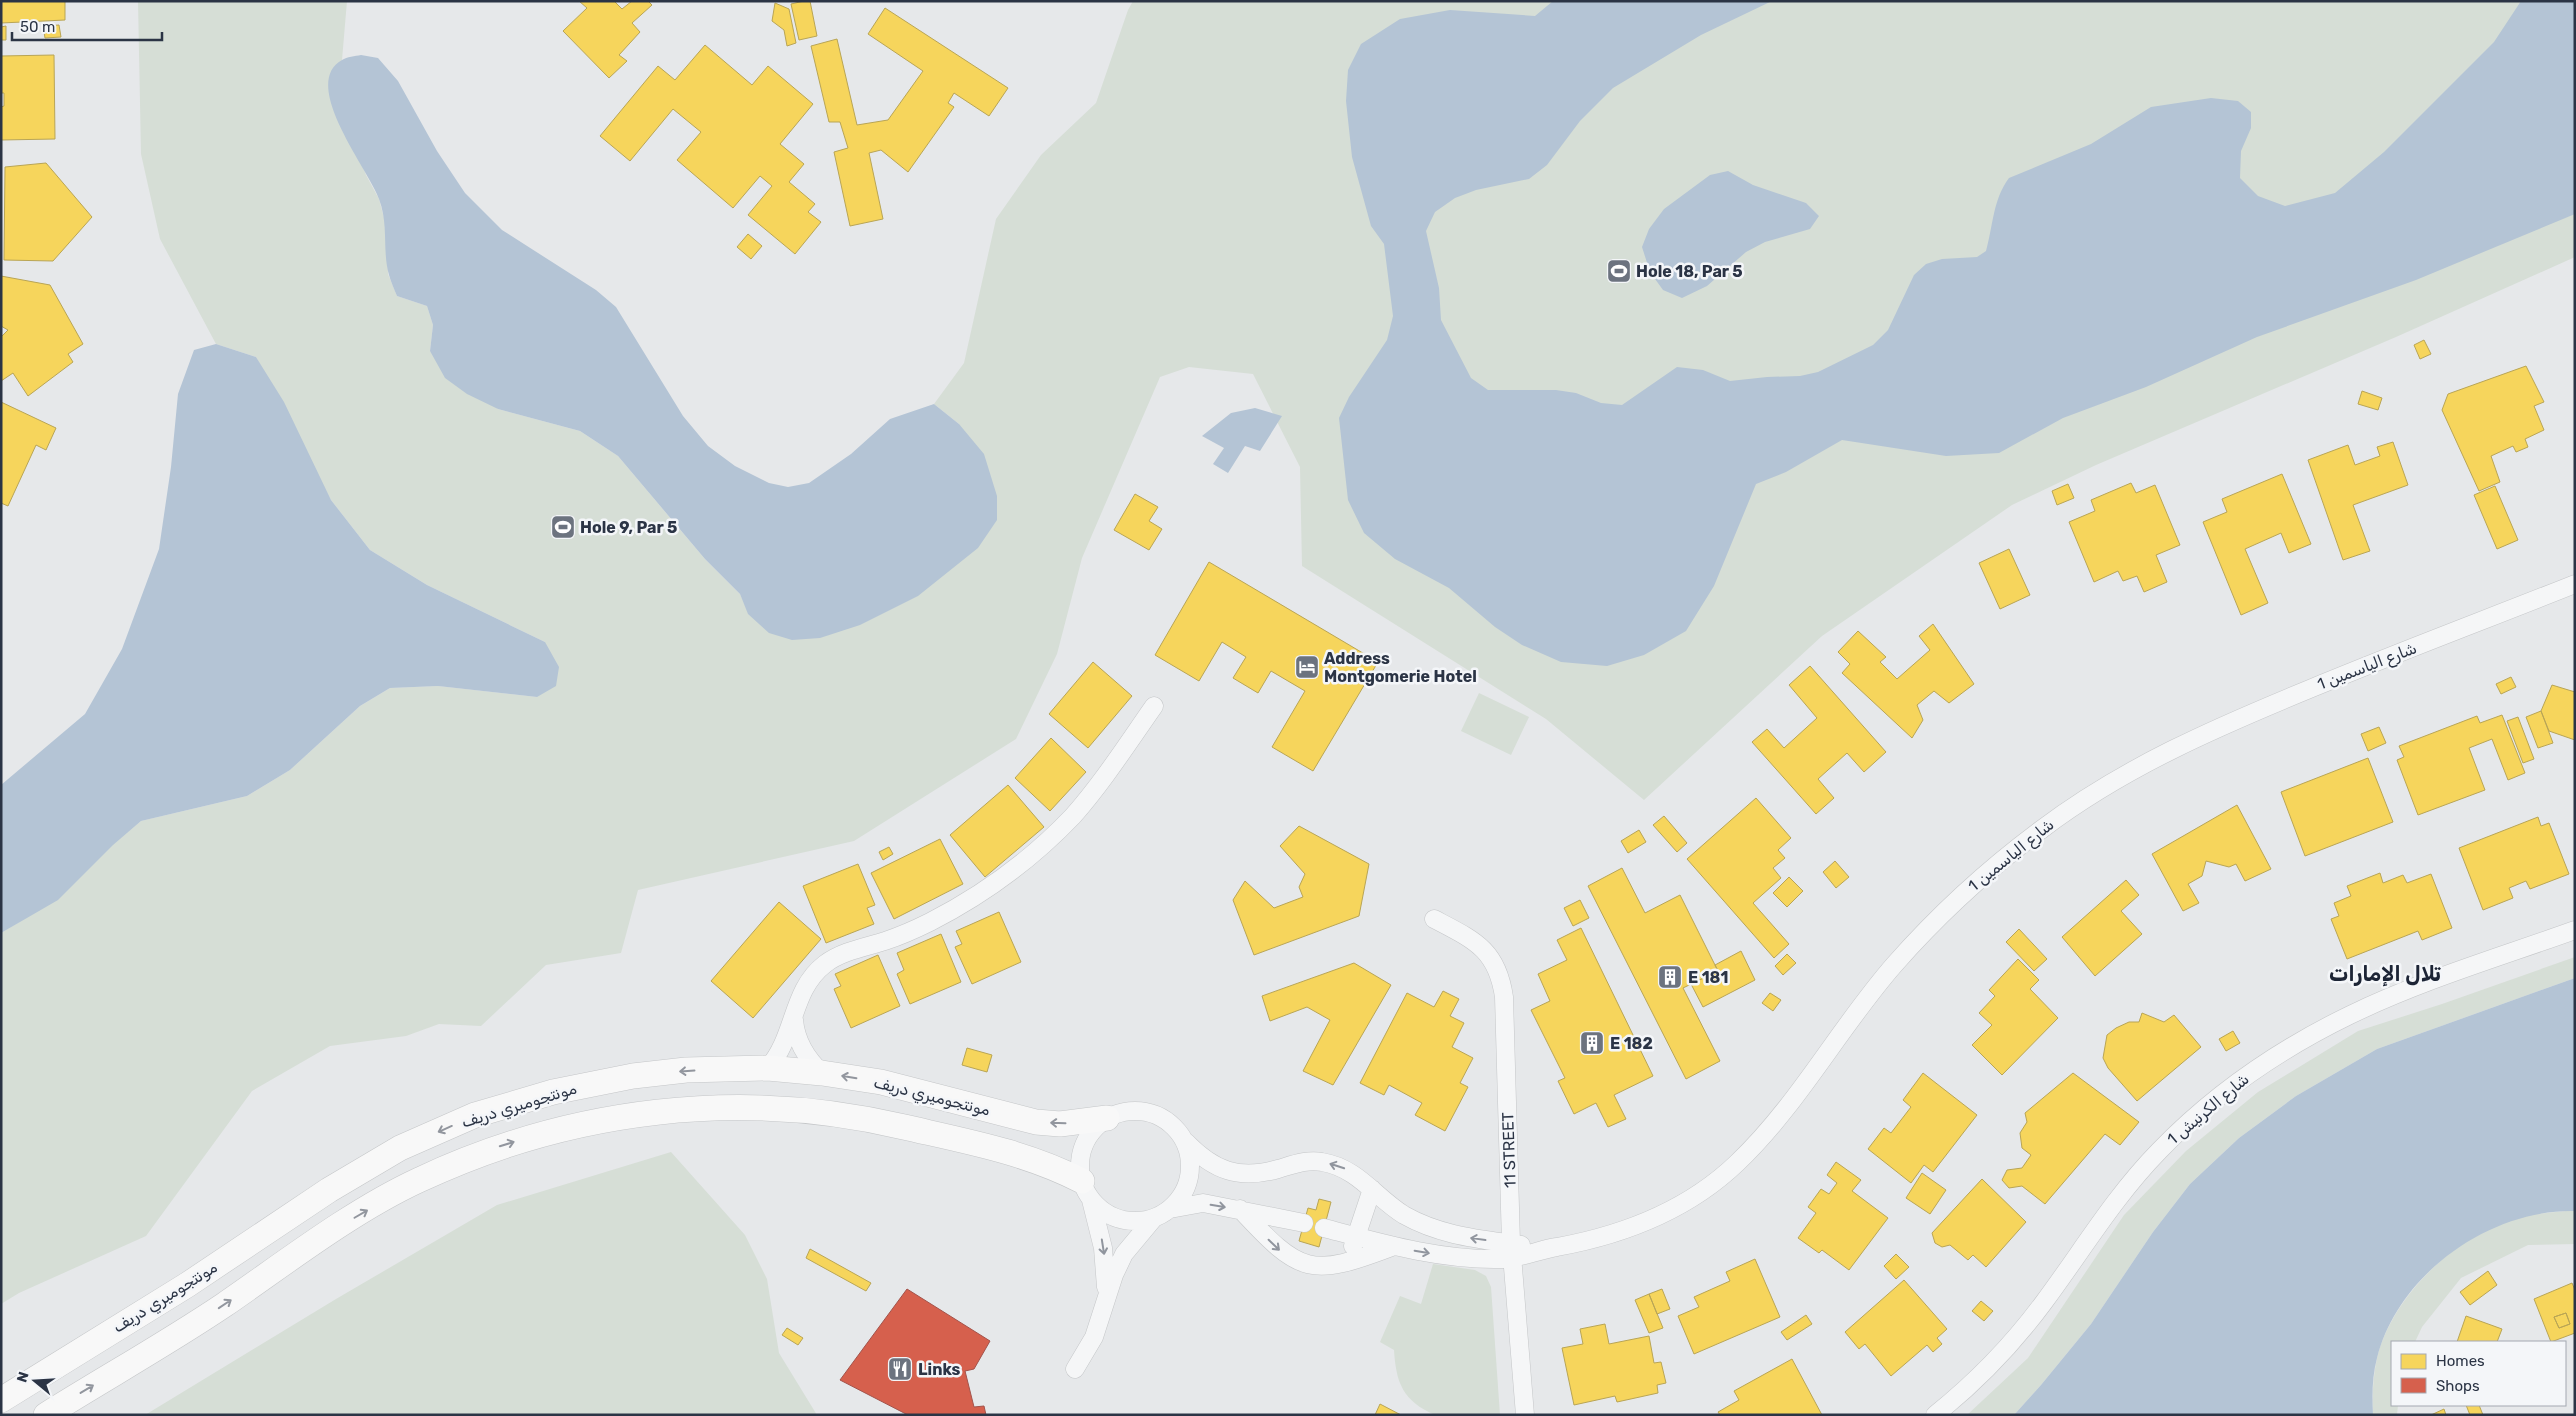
<svg xmlns="http://www.w3.org/2000/svg" width="2576" height="1416" font-family="Rubik,'Noto Sans Arabic',sans-serif">
<style>
.green{fill:#d6ded6}
.water{fill:#b4c4d5}
.homes{fill:#f6d55c;stroke:#b9a555;fill-rule:evenodd}
.shops{fill:#d6604d;stroke:#a3534b}
.lines{fill:none;stroke-linecap:round;stroke-linejoin:round}
.street-casing{stroke:#c4c6c8;stroke-width:19}
.secondary-casing{stroke:#c4c6c8;stroke-width:26}
.street{stroke:#f5f6f7;stroke-width:18}
.secondary{stroke:#f8f8f8;stroke-width:25}
.oneway{stroke:#92969e}
.oneway2{stroke:#90959e}
.labels{text-anchor:middle;dominant-baseline:central;stroke-width:5;stroke-linejoin:round;paint-order:stroke}
.poi-label{font-size:16px;font-weight:bold;fill:#2b3445;stroke:#f4f6f9;text-anchor:start}
.street-label{font-size:16px;fill:#2b3445;stroke:#f4f6f9}
.district-label{font-size:21px;font-weight:bold;fill:#1d2536;stroke:#f4f6f9}
</style>
<rect width="100%" height="100%" fill="#e6e8ea"/>
<path class="green" d="M138 1H347L342 60 330 75 366 175 379 199 387 229 388 274 397 296 427 306 433 325 430 351 498 409 580 431 618 456 705 559 740 594 749 614 959 424 934 404 964 363 996 219 1041 155 1096 103 1128 10 1133 1H2575V257L2396 337 2096 465 2012 505 1822 636 1644 800 1546 719 1302 566 1300 467 1253 374 1189 367 1160 377 1082 558 1057 654 1016 739 854 841 638 890 621 953 546 965 481 1026 439 1024 406 1036 330 1046 252 1091 146 1236 19 1293 1 1304V933L21 921 141 821 247 796 290 770 360 706 390 688 438 686 537 697 545 642 427 585 370 550 331 500 256 357 216 344 160 239 141 154Z
M1479 693 1529 717 1511 755 1461 731Z
M2575 957V978L2377 1049 2296 1096 2239 1138 2190 1184 2153 1232 2091 1324 2041 1385 2014 1415H1967L2028 1358 2124 1215 2186 1151 2258 1092 2358 1031 2442 1004Z
M671 1152 745 1235 767 1279 779 1353 817 1415H145L336 1299 497 1205Z
M2566 1211H2575V1244L2528 1245 2461 1278 2422 1327 2415 1342H2392V1405H2398L2397 1415H2373C2372 1395 2373 1377 2377 1358 2392 1296 2459 1231 2521 1217 2535 1213 2551 1213 2566 1211Z
M1433 1264 1475 1270 1486 1276 1491 1287 1500 1415H1435C1403 1401 1396 1383 1394 1350L1380 1342 1400 1296 1421 1304Z"/>
<path class="water" d="M1553 1H1772L1701 35 1613 88 1580 121 1547 165 1529 179 1476 190 1455 198 1435 212 1426 231 1439 288 1441 320 1471 378 1488 390H1556L1576 393 1601 403 1622 405 1677 367 1703 370 1730 381 1767 377 1800 376 1818 372 1873 345 1888 330 1914 275 1926 264 1942 259 1977 257 1986 251C1993 226 1993 199 2009 178L2091 144 2151 107 2211 98 2238 101 2251 112V128L2241 151 2240 178 2258 196 2285 206 2335 193 2384 152 2494 42 2521 1H2575V214L2416 280 2257 337 2146 387 2063 418 1999 453 1946 456 1842 440 1786 472 1756 484 1714 586 1686 631 1644 655 1607 666 1561 662 1522 645 1495 627 1449 588 1395 559 1364 533 1348 500 1339 418 1349 397 1387 340 1393 316 1384 244 1371 226 1352 157 1346 101 1348 70 1361 44 1400 19 1450 10 1535 16Z
M361 55 378 58 398 81 437 151 465 193 502 230 596 290 616 307 683 416 708 446 735 466 769 483 788 487 809 483 851 454 890 419 934 404 959 424 984 454 997 496V520L978 548 918 596 860 625 820 638 792 640 769 633 748 614 740 594 705 559 618 456 580 431 498 409 467 394 445 378 430 351 433 325 427 306 397 296C394 289 391 282 389 275 382 251 389 225 379 199 369 170 299 84 342 60 347 57 355 56 361 55Z
M1728 171 1753 185 1806 203 1819 216 1810 229 1765 242 1746 252 1707 286 1682 298 1663 290 1650 272 1642 247 1649 229 1664 209 1710 175Z
M216 344 256 357 284 402 331 500 370 550 427 585 545 642 559 667 556 686 537 697 438 686 390 688 360 706 290 770 247 796 141 821 113 845 58 900 1 933V785L85 714 122 649 159 549 171 467 178 394 194 350Z
M1255 408 1282 416 1260 451 1245 446 1228 473 1213 464 1224 448 1202 436 1231 413Z
M2575 978V1211C2490 1209 2398 1274 2377 1358 2372 1377 2372 1395 2373 1415H2014L2041 1385 2091 1324 2153 1232 2190 1184 2239 1138 2296 1096 2377 1049Z"/>
<path class="homes" d="M1 1H65V20L1 23Z
M579 1H614L622 9 632 1H648L652 5 632 23 640 32 619 55 627 61 609 78 563 31 587 8Z
M804 1H810L817 36 799 40 791 4Z
M775 3 789 9 796 43 787 46 784 30 772 21Z
M885 8 1008 88 989 116 954 93 948 103 954 107 908 172 881 150 869 153 883 219 850 226 834 152 848 148 840 122H829L811 46 837 39 857 125 888 120 923 71 868 34Z
M59 25 61 37 45 38 43 26Z
M6 26V40H1V27Z
M705 45 752 85 768 66 813 104 780 144 804 164 789 182 815 204 808 212 821 222 795 254 748 215 772 186 760 176 733 208 677 160 701 132 673 109 630 161 600 136 658 66 675 80Z
M54 55 55 139 1 140V107L4 106V93H1V56Z
M46 163 92 217 53 261 4 260 5 167Z
M748 234 762 246 751 259 737 247Z
M1 276 50 285 83 344 68 354 73 362 28 396 13 373 1 381V337L8 330 1 326Z
M2424 340 2431 354 2420 359 2414 345Z
M2526 366 2544 402 2534 406 2544 430 2525 439 2528 447 2516 452 2513 446 2491 456 2500 482 2479 491 2442 410 2448 394Z
M2362 391 2382 398 2378 410 2358 404Z
M1 402 56 428 46 450 36 445 8 506 1 503Z
M2393 442 2408 485 2353 505 2370 551 2343 560 2308 460 2348 445 2355 465 2380 456 2377 447Z
M2282 474 2311 544 2289 553 2281 533 2245 549 2268 603 2241 615 2203 522 2227 512 2222 499Z
M2131 483 2136 493 2155 485 2180 545 2156 555 2167 582 2144 592 2137 576 2123 581 2118 571 2094 582 2069 522 2095 511 2091 500Z
M2068 484 2074 498 2057 505 2052 491Z
M2495 486 2518 540 2497 549 2474 495Z
M1135 494 1158 507 1149 521 1162 529 1149 550 1114 530Z
M2009 549 2030 595 2000 609 1979 563Z
M1209 562 1378 662 1313 771 1272 747 1305 691 1271 671 1258 693 1233 678 1246 657 1222 642 1199 681 1155 655Z
M1933 624 1974 684 1949 703 1934 691 1917 705 1923 720 1912 738 1842 673 1850 664 1838 652 1858 631 1886 657 1880 662 1897 679 1930 650 1919 636Z
M1093 662 1132 696 1088 748 1049 714Z
M1810 666 1886 752 1864 772 1847 753 1818 779 1834 798 1816 814 1752 742 1767 729 1784 748 1817 718 1789 685Z
M2511 677 2516 687 2501 694 2496 684Z
M2552 685 2575 692V740L2549 731 2541 711Z
M2541 711 2553 743 2538 748 2526 717Z
M2502 715 2525 773 2508 780 2492 739 2469 748 2485 790 2418 815 2397 760 2404 757 2399 746 2477 716 2480 723Z
M2518 717 2534 759 2523 763 2507 721Z
M2379 727 2386 743 2368 751 2361 734Z
M1051 738 1086 772 1050 811 1015 778Z
M2368 758 2393 822 2305 856 2281 792Z
M1008 785 1044 827 985 877 950 835Z
M1756 798 1791 838 1778 850 1785 858 1773 868 1781 878 1753 903 1789 944 1774 958 1687 859Z
M2237 805 2271 869 2245 881 2236 864 2229 867 2206 861 2202 876 2188 884 2199 903 2183 911 2152 854Z
M1664 816 1687 843 1677 852 1653 825Z
M2538 817 2541 826 2549 823 2569 874 2530 889 2526 881 2509 888 2513 898 2483 910 2459 848Z
M1299 826 1369 864 1359 916 1254 955 1233 900 1245 881 1274 908 1303 897 1299 887 1305 874 1280 846Z
M1639 830 1646 842 1628 853 1621 841Z
M940 839 963 884 894 919 871 873Z
M889 847 893 854 883 860 879 852Z
M1835 861 1849 877 1836 888 1823 872Z
M858 864 875 905 867 908 874 924 826 943 803 886Z
M1622 868 1645 913 1680 895 1718 971 1683 988 1720 1061 1686 1079 1588 886Z
M2380 873 2383 883 2403 875 2407 883 2431 874 2452 928 2422 940 2418 931 2347 959 2331 919 2339 916 2334 903 2351 896 2347 886Z
M1789 877 1803 891 1787 907 1773 893Z
M2126 880 2139 895 2121 911 2142 934 2095 976 2062 937Z
M1580 900 1589 918 1573 926 1564 908Z
M779 902 821 939 753 1018 711 981Z
M999 912 1021 962 972 984 955 947 962 944 956 931Z
M1581 928 1653 1076 1614 1095 1626 1119 1608 1127 1596 1103 1574 1114 1558 1081 1565 1078 1531 1010 1550 1001 1538 974 1567 960 1557 940Z
M2019 929 2047 959 2034 971 2006 942Z
M941 934 961 982 910 1004 897 974 904 970 897 953Z
M1741 951 1755 980 1703 1007 1691 984 1718 971 1715 965Z
M1787 954 1796 963 1783 975 1775 966Z
M878 955 900 1006 851 1028 834 989 841 986 835 974Z
M2018 959 2039 980 2030 989 2058 1018 2002 1075 1972 1045 1992 1025 1979 1013 1995 996 1989 990Z
M1354 963 1391 985 1333 1085 1303 1071 1330 1020 1307 1007 1270 1021 1262 996Z
M1443 991 1459 999 1450 1016 1464 1023 1452 1047 1473 1058 1460 1083 1468 1087 1445 1131 1415 1115 1422 1103 1389 1085 1384 1095 1360 1083 1407 993 1434 1007Z
M1770 993 1781 1000 1773 1011 1762 1003Z
M2142 1013 2164 1022 2174 1015 2201 1047 2137 1101 2108 1068 2103 1058 2107 1035 2116 1028 2129 1022H2139Z
M2233 1031 2240 1043 2226 1051 2219 1039Z
M967 1048 992 1055 987 1072 962 1065Z
M1923 1073 1977 1115 1933 1172 1924 1165 1911 1183 1868 1149 1884 1128 1891 1133 1911 1107 1903 1100Z
M2073 1073 2139 1122 2120 1145 2105 1134 2045 1204 2022 1186 2009 1188 2002 1180 2007 1170 2022 1168 2031 1155 2022 1148 2020 1133 2027 1122 2025 1113Z
M1836 1162 1861 1180 1852 1191 1888 1218 1849 1270 1822 1250 1819 1253 1798 1238 1816 1213 1808 1207 1821 1189 1829 1194 1837 1183 1827 1175Z
M1922 1173 1946 1190 1930 1214 1906 1198Z
M1982 1179 2026 1222 1986 1267 1973 1255 1968 1260 1950 1245 1942 1247 1935 1243 1932 1233Z
M1319 1199 1331 1202 1319 1247 1299 1241 1308 1208 1316 1210Z
M810 1249 871 1283 866 1291 806 1258Z
M1896 1254 1909 1267 1896 1279 1884 1266Z
M1755 1259 1780 1317 1694 1354 1678 1316 1699 1307 1694 1297 1730 1281 1726 1272Z
M2488 1271 2497 1285 2470 1305 2460 1292Z
M1904 1280 1947 1329 1937 1338 1942 1344 1933 1352 1927 1345 1891 1376 1865 1344 1859 1349 1845 1332Z
M2572 1283 2575 1290V1333L2551 1342 2534 1299ZM2566 1313 2570 1324 2559 1328 2554 1317Z
M1662 1289 1670 1309 1657 1314 1649 1294Z
M1649 1294 1663 1328 1649 1333 1635 1300Z
M1981 1301 1993 1311 1984 1321 1972 1311Z
M2566 1313 2570 1324 2559 1328 2554 1317Z
M1806 1315 1812 1324 1787 1340 1781 1332Z
M2466 1316 2502 1329 2497 1342H2457Z
M1605 1324 1609 1344 1649 1336 1654 1363 1661 1362 1666 1383 1657 1385 1658 1393 1617 1402 1615 1396 1574 1405 1562 1348 1583 1344 1580 1329Z
M787 1328 803 1338 798 1345 782 1335Z
M1792 1359 1822 1415H1720L1718 1412 1739 1400 1734 1391Z
M1380 1404 1401 1415H1375Z
M2466 1405H2479L2483 1415H2470Z
M2444 1409 2446 1415H2431Z"/>
<path class="shops" d="M907 1289 990 1341 974 1369 965 1371 974 1407 984 1406 986 1415H908L840 1380Z"/>
<g class="lines">
<defs>
<path id="street" d="M1434 919C1474 940 1497 949 1504 997L1511 1243 1525 1415
M794 1020C796 1042 806 1058 822 1073
M768 1068C796 1036 791 990 825 964 842 951 866 947 885 941 900 936 916 929 930 922 983 895 1032 859 1073 816 1103 782 1128 743 1154 706
M1080 1166a55 55 0 1 1 110 0a55 55 0 1 1-110 0Z
M1186 1142C1214 1171 1239 1180 1278 1169 1292 1165 1307 1159 1322 1162 1358 1168 1375 1197 1404 1215 1441 1236 1480 1239 1521 1245
M1091 1200 1103 1248 1106 1287
M1170 1209 1203 1203 1304 1223
M1240 1209C1301 1275 1310 1278 1394 1246
M1324 1228C1381 1243 1439 1260 1499 1259 1520 1259 1537 1250 1557 1247 1623 1235 1688 1210 1737 1163 1798 1105 1839 1028 1894 965 1938 915 1988 869 2042 829 2124 767 2217 727 2312 688 2399 652 2487 619 2575 584
M1353 1246 1372 1189
M1075 1369 1094 1337 1114 1275 1124 1254 1154 1218
M1935 1415C1975 1383 2013 1344 2044 1302 2082 1251 2114 1197 2159 1151 2213 1095 2280 1049 2350 1015 2422 980 2500 957 2575 930"/>
<path id="secondary" d="M1 1400 187 1285 329 1190 400 1148 475 1115 553 1092 633 1076 686 1070 768 1068 822 1073 881 1082 1036 1122 1060 1124 1107 1118
M46 1415C105 1378 166 1344 224 1305 285 1263 352 1211 419 1180 570 1109 741 1088 904 1127 965 1141 1026 1152 1082 1181"/>
</defs>
<use href="#street" class="street-casing"/>
<use href="#secondary" class="secondary-casing"/>
<use href="#street" class="street"/>
<use href="#secondary" class="secondary"/>
</g>
<defs><path id="oneway-shaft" d="M-6 0H5M1.5-3L5.5 0L1.5 3" fill="none" stroke-width="1.6" stroke-linecap="round" stroke-linejoin="round" transform="scale(1.25)"/></defs>
<g class="oneway">
<use href="#oneway-shaft" transform="translate(687 1071) rotate(176)"/>
<use href="#oneway-shaft" transform="translate(849 1077) rotate(-171)"/>
<use href="#oneway-shaft" transform="translate(1058 1123) rotate(-178)"/>
<use href="#oneway-shaft" transform="translate(445 1129) rotate(156)"/>
<use href="#oneway-shaft" transform="translate(507 1144) rotate(-17)"/>
<use href="#oneway-shaft" transform="translate(361 1214) rotate(-30)"/>
<use href="#oneway-shaft" transform="translate(225 1304) rotate(-34)"/>
<use href="#oneway-shaft" transform="translate(87 1389) rotate(-31)"/>
</g>
<g class="oneway2">
<use href="#oneway-shaft" transform="translate(1337 1166) rotate(-162)"/>
<use href="#oneway-shaft" transform="translate(1218 1206) rotate(9)"/>
<use href="#oneway-shaft" transform="translate(1478 1239) rotate(-172)"/>
<use href="#oneway-shaft" transform="translate(1274 1245) rotate(44)"/>
<use href="#oneway-shaft" transform="translate(1103 1247) rotate(81)"/>
<use href="#oneway-shaft" transform="translate(1422 1252) rotate(10)"/>
</g>
<defs>
<symbol id="stadium-square" viewBox="-11 -11 22 22"><rect x="-9" y="-9" width="18" height="18" rx="4" fill="#6c737f" stroke="#f4f6f9"/><path d="M0-5a6.5 5 0 1 0 0 10a6.5 5 0 1 0 0-10ZM-3.5-1.8h7v3.6h-7Z" fill="#fff"/></symbol>
<symbol id="hotel-square" viewBox="-11 -11 22 22"><rect x="-9" y="-9" width="18" height="18" rx="4" fill="#6c737f" stroke="#f4f6f9"/><path d="M-6-4.5h1.5V1H6V5H4.5V3h-9V5H-6ZM-4 0a1.8 1.8 0 1 1 3.6 0ZM.5 0V-2.5h3Q6-2.5 6 0Z" fill="#fff"/></symbol>
<symbol id="building-square" viewBox="-11 -11 22 22"><rect x="-9" y="-9" width="18" height="18" rx="4" fill="#6c737f" stroke="#f4f6f9"/><path d="M-4-6H4V6H1V3H-1V6H-4ZM-2.5-4.3h1.7v1.8h-1.7ZM.8-4.3h1.7v1.8H.8ZM-2.5-1h1.7V.8h-1.7ZM.8-1h1.7V.8H.8Z" fill="#fff"/></symbol>
<symbol id="restaurant-square" viewBox="-11 -11 22 22"><rect x="-9" y="-9" width="18" height="18" rx="4" fill="#6c737f" stroke="#f4f6f9"/><path d="M-5-6h1v4h1v-4h1v4h1v-4h1v5L-1.5 .5V6h-2V.5L-5-1ZM5-6V6H3V1.5H1.5Q1.5-4 5-6Z" fill="#fff"/></symbol>
</defs>
<g fill-rule="evenodd">
<use href="#stadium-square" x="1605" y="257" width="28" height="28"/>
<use href="#stadium-square" x="549" y="513" width="28" height="28"/>
<use href="#hotel-square" x="1293" y="653" width="28" height="28"/>
<use href="#building-square" x="1656" y="963" width="28" height="28"/>
<use href="#building-square" x="1578" y="1029" width="28" height="28"/>
<use href="#restaurant-square" x="886" y="1355" width="28" height="28"/>
</g>
<g class="labels">
<g class="poi-label">
<text x="1636" y="271">Hole 18, Par 5</text>
<text x="580" y="527">Hole 9, Par 5</text>
<text x="1324" y="658">Address<tspan x="1324" dy="18">Montgomerie Hotel</tspan></text>
<text x="1688" y="977">E 181</text>
<text x="1610" y="1043">E 182</text>
<text x="918" y="1369">Links</text>
</g>
<g class="street-label">
<text transform="translate(2367 666) rotate(-21)">شارع الياسمين 1</text>
<text transform="translate(2011 855) rotate(-39)">شارع الياسمين 1</text>
<text transform="translate(932 1096) rotate(14)">مونتجوميري دريف</text>
<text transform="translate(519 1105) rotate(-17)">مونتجوميري دريف</text>
<text transform="translate(2208 1109) rotate(-40)">شارع الكرنيش 1</text>
<text transform="translate(1509 1150) rotate(-92)">11 STREET</text>
<text transform="translate(165 1297) rotate(-32)">مونتجوميري دريف</text>
</g>
<g class="district-label">
<text x="2385" y="973">تلال الإمارات</text>
</g>
</g>
<rect width="2576" height="1416" fill="none" stroke="#2b3445" stroke-width="5"/>
<rect x="2391" y="1341" width="175" height="65" fill="#f4f6f9" stroke="#a4a8b1"/>
<rect x="2401" y="1354" width="25" height="15" fill="#f6d55c" stroke="#a4a8b1"/>
<text x="2436" y="1366" font-size="15" fill="#2b3445">Homes</text>
<rect x="2401" y="1378" width="25" height="15" fill="#d6604d" stroke="#a4a8b1"/>
<text x="2436" y="1391" font-size="15" fill="#2b3445">Shops</text>
<g transform="translate(35 1381) rotate(288)" stroke="#f4f6f9" stroke-width="4" paint-order="stroke">
<path d="M0-4L9 19L0 12L-9 19Z" fill="#2b3445"/>
<text y="-8" font-size="14" font-weight="bold" text-anchor="middle" fill="#2b3445">N</text>
</g>
<path d="M12 32v8h150v-8" fill="none" stroke="#2b3445" stroke-width="2.5"/>
<text x="20" y="32" font-size="15" fill="#2b3445" stroke="#f4f6f9" stroke-width="4" paint-order="stroke">50 m</text>
</svg>
